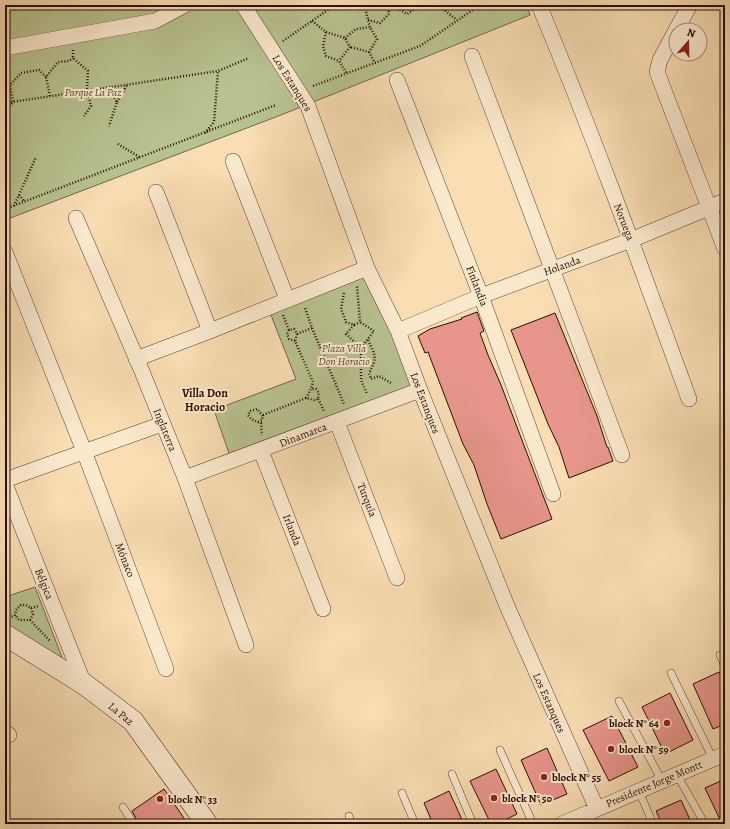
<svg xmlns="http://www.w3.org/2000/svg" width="730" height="829" font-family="Alegreya,serif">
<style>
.green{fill:#b8c291;stroke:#716849}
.building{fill:#e8968c;stroke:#2a0e01}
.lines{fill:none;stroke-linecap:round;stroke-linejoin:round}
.lane-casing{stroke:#5e422e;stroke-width:8}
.street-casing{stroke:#5e422e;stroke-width:16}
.secondary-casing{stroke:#2a0e01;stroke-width:22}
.path{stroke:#2a0e01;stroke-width:2.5;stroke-dasharray:1 2;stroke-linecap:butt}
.lane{stroke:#fbe9ce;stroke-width:7}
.street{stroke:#fbe9ce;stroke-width:15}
.secondary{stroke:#fbe9ce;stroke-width:21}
.poi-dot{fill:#8f2418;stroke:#fbe9ce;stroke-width:1.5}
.labels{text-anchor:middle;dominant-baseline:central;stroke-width:4;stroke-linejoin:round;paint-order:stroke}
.street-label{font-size:11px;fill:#2a0e01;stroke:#fbe9ce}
.park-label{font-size:11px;font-style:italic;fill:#5c4d33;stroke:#fbe9ce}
.poi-label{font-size:11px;font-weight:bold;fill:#2a0e01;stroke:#fbe9ce;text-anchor:start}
.neighbourhood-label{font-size:12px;font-weight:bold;fill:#2a0e01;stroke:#fbe9ce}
</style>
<rect width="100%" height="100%" fill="#f9ddb3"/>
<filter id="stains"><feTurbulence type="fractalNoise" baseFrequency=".005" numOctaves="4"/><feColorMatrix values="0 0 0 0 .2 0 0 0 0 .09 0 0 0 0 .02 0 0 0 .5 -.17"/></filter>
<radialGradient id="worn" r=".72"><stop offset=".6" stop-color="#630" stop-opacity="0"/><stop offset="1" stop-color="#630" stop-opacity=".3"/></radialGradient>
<path class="green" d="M5 5H527L530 15 281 115 5 220Z
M366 271 415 388 230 456 214 410 296 379 269 310Z
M35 587 68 673 5 635V597Z"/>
<path class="building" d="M477 312 484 331 480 333 488 355 501 385 552 519 501 539 487 504 474 465 463 444 428 352 425 353 418 336 430 329 462 319 461 318Z
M555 313 597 416 607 447H608L613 461 569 478 559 447 548 424 511 330Z
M719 672 725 685V724L713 729 693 684Z
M670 693 693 740 665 754 642 707Z
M612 716 638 767 609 781 583 730Z
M547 748 567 794 541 805 521 760Z
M496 769 517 814 497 824H491L470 781Z
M725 779V824H722L705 788Z
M164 789 188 824H139L132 811Z
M449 791 464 824H433L424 803Z
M681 800 692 824H662L656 811Z"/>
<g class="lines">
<defs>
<path id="lane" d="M720 655 725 666
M671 673 713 759
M619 701 662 781
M500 750 533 824
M452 774 473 824
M677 775 705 824
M639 791 653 824
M402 793 415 824
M123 807 134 824
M588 813 593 824
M349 816 352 824"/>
<path id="street" d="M243 5 308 106 367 268 398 331 420 390 507 606 597 809
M539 5C593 134 641 267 689 399
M676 30 660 60 657 72 725 249
M676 30 690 5
M5 48 155 21 185 5
M472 56 622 455
M397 80 481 296 553 494
M233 161 287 299
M156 192 210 331
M76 218 141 369 185 478 246 645
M5 252 84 451 166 669
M398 331 481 296 631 240 725 201
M136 359 210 331 367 268
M337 422 397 578
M261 451 323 609
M185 478 420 390
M5 480 162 424
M5 484 84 684
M5 732 9 735
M562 824 725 754"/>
<path id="secondary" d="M5 635 84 684 133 721 207 824"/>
</defs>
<use href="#lane" class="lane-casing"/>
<use href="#street" class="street-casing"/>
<use href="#secondary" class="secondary-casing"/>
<path class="path" d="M361 5 365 8 370 27
M392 5 407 14 421 5
M438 5 457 20
M368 20 380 23 389 14 388 5
M312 21 326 32 323 46 326 56 339 61 347 74
M326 32 345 38 350 47 339 61
M345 38 356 29 370 27 377 39 369 52 350 47
M283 41 335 5
M73 50V58L88 71 87 90 91 106 84 116
M369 52 375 63
M313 86 420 46 480 5
M109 87 117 102 109 126
M50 96 46 77 58 62 69 61 73 58
M117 102 127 85
M5 103 218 71 249 58
M6 111 13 102 10 85 21 73 39 70 46 77
M205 133 214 122 218 71
M118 144 141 158
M19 195 25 202
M14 206 36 157
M5 209 276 105
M344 293 341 309 346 322 354 325 360 322
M283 315 289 330
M354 325 346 334 361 348 374 331 360 322 357 286
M312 328 344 404
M297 334 312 328 305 308
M368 340C375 355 378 357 369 373L371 379 379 376 391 383
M295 341 289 339 287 334 289 330 294 329 297 334 295 341 313 382 311 389
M361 348V380L367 394
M318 399 324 411
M263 415 306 398 314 400 318 399 319 393 316 389H311L306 398
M258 422 262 420 263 416 257 409 250 411 248 415C251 420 255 421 261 423L262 435
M31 608 38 606
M9 618 15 615 16 610 21 605H26L31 608 33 614 30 620H19L15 615
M30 620 50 641"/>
<use href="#lane" class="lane"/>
<use href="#street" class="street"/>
<use href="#secondary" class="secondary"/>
</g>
<g class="poi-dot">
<circle cx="667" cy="723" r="4"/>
<circle cx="611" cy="749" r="4"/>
<circle cx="544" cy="777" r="4"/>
<circle cx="494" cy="798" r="4"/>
<circle cx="160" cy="799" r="4"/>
</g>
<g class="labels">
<g class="street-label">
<text transform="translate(292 83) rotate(58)">Los Estanques</text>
<text transform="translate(624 222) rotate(69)">Noruega</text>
<text transform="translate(562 266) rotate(-20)">Holanda</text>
<text transform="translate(477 286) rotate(69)">Finlandia</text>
<text transform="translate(425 403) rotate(69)">Los Estanques</text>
<text transform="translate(165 430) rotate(68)">Inglaterra</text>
<text transform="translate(303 435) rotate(-21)">Dinamarca</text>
<text transform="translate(367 500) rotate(69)">Turquía</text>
<text transform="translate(292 530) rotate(69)">Irlanda</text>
<text transform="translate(125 560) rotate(69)">Mónaco</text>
<text transform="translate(44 584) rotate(68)">Bélgica</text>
<text transform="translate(549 703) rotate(66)">Los Estanques</text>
<text transform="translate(121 714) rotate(39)">La Paz</text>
<text transform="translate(654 784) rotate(-23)">Presidente Jorge Montt</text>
</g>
<g class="park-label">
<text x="93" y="92">Parque La Paz</text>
<text x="344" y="348">Plaza Villa<tspan x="344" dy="13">Don Horacio</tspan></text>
</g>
<g class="poi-label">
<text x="659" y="723" text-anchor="end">block N° 64</text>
<text x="619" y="749">block N° 59</text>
<text x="552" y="777">block N° 55</text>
<text x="502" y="798">block N° 50</text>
<text x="168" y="799">block N° 33</text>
</g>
<g class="neighbourhood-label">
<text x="205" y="393">Villa Don<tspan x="205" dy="14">Horacio</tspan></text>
</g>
</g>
<rect width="730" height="829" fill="none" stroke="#f9ddb3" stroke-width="20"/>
<rect x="6" y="6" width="718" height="817" fill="none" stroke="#2a0e01" stroke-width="2"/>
<rect x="10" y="10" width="710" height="809" fill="none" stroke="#2a0e01"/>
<g transform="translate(688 42) rotate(20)"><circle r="19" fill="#fbe9ce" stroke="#a7917c"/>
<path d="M0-3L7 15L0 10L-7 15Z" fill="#8f2418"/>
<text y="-6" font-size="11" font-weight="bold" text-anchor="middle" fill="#2a0e01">N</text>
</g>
<rect width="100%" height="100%" filter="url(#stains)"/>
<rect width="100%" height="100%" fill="url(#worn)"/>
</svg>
